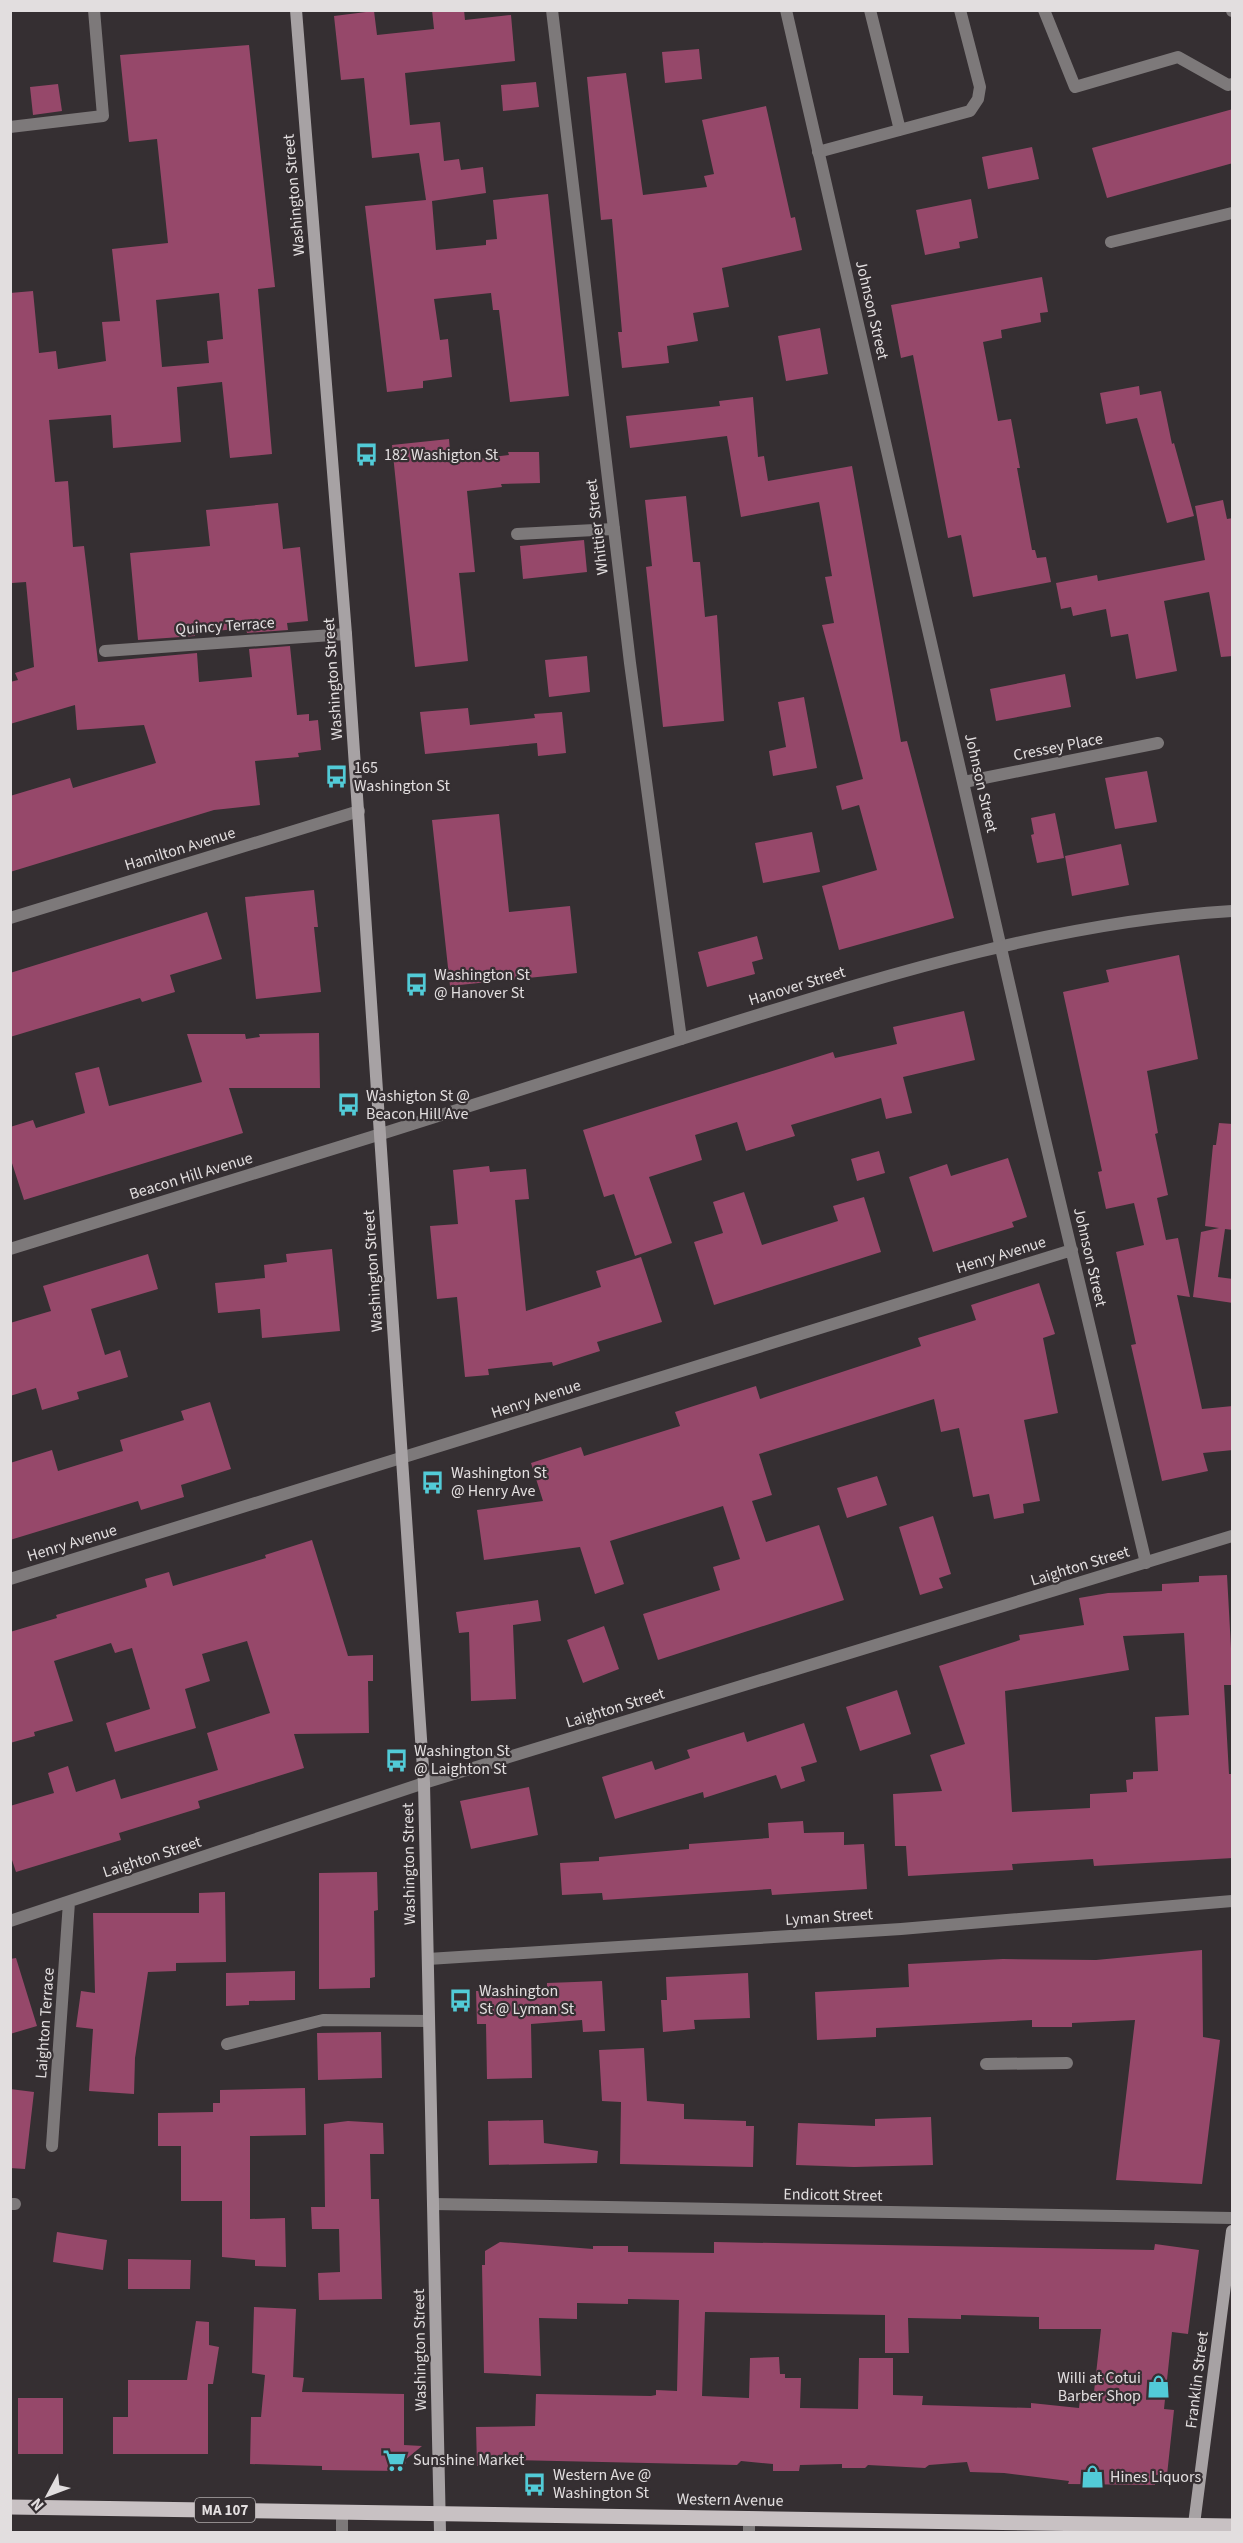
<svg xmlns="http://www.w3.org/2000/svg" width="1243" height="2543" font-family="'Source Sans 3',sans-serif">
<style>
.building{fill:#96486a;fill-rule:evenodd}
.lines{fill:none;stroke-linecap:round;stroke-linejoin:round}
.service{stroke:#7d797a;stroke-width:12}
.minor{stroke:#7d797a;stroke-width:12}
.tertiary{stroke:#7d797a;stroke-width:12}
.secondary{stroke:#a7a2a4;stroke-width:12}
.primary{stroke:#c8c1c3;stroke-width:15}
.labels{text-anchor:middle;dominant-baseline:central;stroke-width:4.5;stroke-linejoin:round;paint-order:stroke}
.shield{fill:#352f32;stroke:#aeaaab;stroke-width:1.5}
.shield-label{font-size:15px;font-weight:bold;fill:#e2dedf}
.street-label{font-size:16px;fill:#e2dedf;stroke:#352f32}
.poi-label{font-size:16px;fill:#e2dedf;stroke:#352f32;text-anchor:start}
</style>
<rect width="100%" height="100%" fill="#352f32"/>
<path class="building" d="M432 10H464L465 20 511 15 515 61 405 73 410 125 440 122 444 161 459 159 461 170 483 167 486 193 432 201 436 250 486 245V240L497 239 493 200 548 194 569 396 510 402 499 310H493L491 293 434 299 440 340 448 339 452 377 423 381V388L387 392 365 206 426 200 419 153 372 158 364 78 341 80 334 16 374 11 377 35 434 29Z
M249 45 275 287 258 289 272 454 230 458 222 382 177 387 181 442 113 448 111 415 49 420 55 482 68 481 73 547 84 546 98 662 197 653 199 682 252 677 249 649 290 646 297 715 309 714V721L318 720 321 750 298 753 299 757 255 761 260 805 214 810 10 872V796L70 778 73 788 156 763 144 725 77 730 75 705 10 724V682L18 680 15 673 34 667 26 582 12 583 10 571V293L33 291 39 353 56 351 58 369 106 361 102 322 120 321 112 249 168 243 157 139 129 142 120 55ZM219 293 223 339 207 341 209 363 162 367 156 300Z
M699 49 702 79 665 83 662 52Z
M626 73 643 195 707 187 704 176 714 174 702 120 766 106 791 218 795 217 802 250 722 268 729 307 693 313 698 341 667 346 669 363 622 368 618 332H622L612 219 601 220 587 77Z
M536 82 539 107 503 111 501 85Z
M58 84 62 111 33 115 30 87Z
M1233 109V163L1107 198 1092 148Z
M1032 147 1039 179 988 189 982 157Z
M971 199 978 238 959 242 960 248 925 255 916 210Z
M1042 277 1048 312 1040 313 1041 322 1001 330 1002 338 983 342 998 421 1011 419 1020 468H1017L1032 550H1035L1037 558 1046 557 1051 582 973 597 961 535 948 538 913 355 901 358 891 305Z
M820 328 828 374 786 381 778 336Z
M1139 386 1140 395 1161 391 1172 444 1174 443 1194 516 1167 523 1137 418 1106 424 1100 393Z
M753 397 758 457 764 456 768 481 852 466 901 742 907 741 954 918 839 950 822 886 877 870 859 805 842 810 836 786 863 779 822 625 834 623 825 577 832 576 819 502 741 517 727 436 630 448 626 416 720 406 719 401Z
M449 439 451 462 509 455 508 452H539L540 483 501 484 502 487 467 491 475 572 459 573 468 661 415 667 392 445Z
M686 496 693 562H700L705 617 717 615 724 721 663 727 646 567 652 566 645 500Z
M1223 500 1227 519 1233 518V656L1221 657 1209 592 1164 601 1177 671 1136 679 1128 634 1111 637 1106 609 1073 616 1071 607 1061 609 1056 583 1097 575 1098 581 1205 560 1195 506Z
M278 503 283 549 300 547 308 621 287 623 288 630 247 633 246 628 195 633V636L138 640 130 553 210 546 206 510Z
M584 540 587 572 523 579 520 546Z
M587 656 590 692 549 697 545 660Z
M1065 674 1071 707 996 721 990 689Z
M804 697 817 768 773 776 769 751 786 747 778 702Z
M468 708 470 725 535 718 534 714 562 712 566 753 538 756 537 743 425 754 420 712Z
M1147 771 1157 822 1115 829 1105 778Z
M1055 813 1064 858 1037 863 1031 835 1034 834 1031 818Z
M499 814 509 912 570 906 577 973 450 986 432 820Z
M812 832 820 872 763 883 755 843Z
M1121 844 1129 885 1072 896 1065 856Z
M314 890 318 927H314L321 992 256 999 245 897Z
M207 912 222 959 170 975 175 992 142 1002 140 998 10 1037V973Z
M757 936 763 959 752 962 755 974 707 987 698 952Z
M1179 955 1198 1059 1147 1071 1158 1133 1155 1134 1168 1195 1157 1198 1166 1240 1178 1238 1190 1297 1177 1295 1202 1409 1233 1406V1450L1203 1453 1208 1471 1162 1481 1131 1345 1136 1344 1116 1252 1144 1245 1134 1203 1106 1209 1098 1172 1102 1171 1063 992 1109 982 1106 970Z
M964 1011 975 1060 903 1077 912 1113 886 1119 881 1098 791 1125 795 1136 746 1151 737 1122 695 1135 702 1160 649 1177 672 1243 635 1256 614 1194 604 1197 583 1130 833 1052 835 1058 897 1044 893 1027Z
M319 1033 320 1088H229L243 1133 24 1200 10 1157V1127L33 1120 36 1128 85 1113 75 1073 99 1067 109 1106 202 1082 187 1034H245L246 1039 260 1037 259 1034Z
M1219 1123 1233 1124V1230L1225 1229 1218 1277 1233 1279V1303L1193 1297 1201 1232 1219 1228 1205 1226 1213 1145H1216Z
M879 1151 885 1173 857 1181 851 1159Z
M1008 1158 1027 1217 1012 1222 1014 1227 933 1252 909 1177 947 1164 951 1176Z
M489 1166 490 1172 526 1169 529 1199 515 1200 526 1311 601 1287 596 1271 641 1257 662 1322 597 1342 600 1351 553 1366 552 1362 488 1369 489 1375 465 1377 457 1297 437 1299 430 1226 458 1224 453 1170Z
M744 1192 762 1245 838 1221 833 1206 864 1197 881 1252 714 1305 694 1242 723 1233 713 1202Z
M332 1249 340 1331 262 1338 260 1309 218 1313 215 1283 265 1278 264 1265 287 1262 286 1254Z
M148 1254 158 1289 91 1309 105 1355 120 1350 128 1377 77 1392 79 1399 42 1410 36 1388 10 1396V1323L51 1311 43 1286Z
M1039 1283 1055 1334 1043 1338 1058 1413 1024 1420 1040 1501 1023 1504 1024 1513 994 1519 989 1494 973 1497 959 1428 941 1432 934 1399 759 1454 772 1495 752 1501 766 1542 819 1525 844 1600 658 1660 643 1614 720 1590 713 1567 740 1559 723 1506 610 1541 624 1584 595 1594 580 1547 484 1560 477 1510 543 1501 531 1463 581 1447 584 1456 680 1426 675 1412 756 1386 760 1399 921 1346 918 1338 976 1320 971 1305Z
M210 1402 231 1469 181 1485 184 1497 141 1510 138 1501 10 1540V1463L52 1450 58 1471 123 1451 120 1440 184 1420 181 1411Z
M877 1476 887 1505 847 1518 837 1488Z
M933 1516 951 1574 939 1578 943 1588 920 1595 899 1527Z
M312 1540 348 1656 373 1655V1681H368L369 1733 294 1734 304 1768 198 1801 200 1808 119 1833 121 1840 16 1872 10 1854V1806L54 1793 48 1773 68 1766 76 1792 115 1779 121 1799 218 1770 207 1733 270 1713 247 1641 202 1654 210 1681 185 1689 196 1728 115 1752 106 1723 150 1709 132 1648 115 1653 111 1643 54 1661 73 1721 34 1732 35 1736 10 1743V1632L57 1618 56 1615 147 1587 145 1579 169 1572 173 1586 266 1558 265 1555Z
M1227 1575 1233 1685H1224L1229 1774H1233V1858L1094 1866 1093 1859 1012 1864 1013 1870 908 1876 906 1846H895L893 1794 942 1791 930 1755 965 1744 939 1666 1020 1640 1019 1635 1084 1625 1079 1598 1108 1593 1162 1591V1584L1199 1582V1576ZM1184 1633 1189 1715 1155 1717 1158 1771 1133 1772V1779L1126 1780 1127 1792 1090 1794V1808L1012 1812 1005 1691 1129 1670 1123 1636Z
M538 1600 541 1621 513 1625 516 1699 471 1701 469 1632 459 1633 456 1612Z
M604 1626 619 1669 583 1683 567 1640Z
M897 1690 911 1734 860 1751 846 1707Z
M804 1723 817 1762 801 1767 805 1781 781 1789 776 1775 704 1798 703 1792 615 1819 602 1777 652 1761 655 1770 690 1758 687 1750 744 1732 747 1742Z
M529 1787 538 1835 471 1849 460 1801Z
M803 1821 804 1833 844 1832V1845L864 1844 867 1889 772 1895 771 1889 603 1900 602 1893 562 1895 560 1863 599 1861V1857L689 1849V1844L769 1838 768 1823Z
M377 1872 378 1910 374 1911 375 1977 370 1978V1988L319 1989V1873Z
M225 1892 226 1962 176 1963V1971L148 1972 135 2058 134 2094 89 2091 93 2029 76 2027 81 1991 95 1993 93 1913H199V1893Z
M1202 1950 1203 2037 1220 2040 1202 2184 1116 2180 1135 2020 1072 2023V2027H1032V2020L876 2028V2037L817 2040 815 1992 909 1987 908 1964 1003 1959 1096 1960Z
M16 1958 37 2026 10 2034V1959Z
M295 1971V2000L249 2001V2005L226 2006V1973Z
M748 1973 750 2018 694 2020 695 2029 663 2032 661 2000H667L666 1977Z
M602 1981 605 2031 583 2032 582 2020 531 2024 532 2078 487 2079 486 2024H477L476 1991 547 1990V1983Z
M381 2032 382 2078 318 2080 317 2033Z
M644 2048 647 2101 684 2104V2119L746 2121V2126H754L753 2167 620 2164 621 2102 602 2101 599 2050Z
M305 2088 306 2135 250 2136V2219L285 2218 286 2267 255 2266V2260L222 2257V2201H181V2146H158V2113L213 2112V2103H220V2090Z
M10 2089 34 2092 25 2169 10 2168Z
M931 2117 933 2165 854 2167 796 2165 798 2123 875 2126V2119Z
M543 2120 544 2143 598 2151 597 2163 489 2165 488 2121Z
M348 2121 383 2123 384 2154H370L371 2199H379L382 2299 319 2300 318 2273 340 2272 339 2229H312L311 2207H325L324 2124Z
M57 2232 107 2240 103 2270 53 2262Z
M500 2242 593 2249V2246H628V2252L714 2253V2242L1154 2250 1155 2244 1199 2250 1188 2334 1172 2332 1164 2409 1174 2410 1167 2475H1156L1155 2485 1068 2484 1069 2481 1004 2473 970 2472 967 2462 929 2465 925 2468 868 2465 865 2468H842V2464L800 2465 799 2471H773V2464L741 2461 737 2465 512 2460V2465L477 2466 476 2427 535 2426 536 2394 651 2396 656 2395V2390L677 2391 679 2300 628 2299V2304L577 2303V2319L539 2318 541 2376 484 2373 482 2265H485V2251ZM705 2312 885 2315V2353H909L908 2318 961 2319V2315L1039 2317V2329H1101L1093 2401 1080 2399 1079 2408 1031 2403V2408L922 2405 923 2396 893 2395V2358H859L858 2409 800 2408 801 2378H785V2374H780L779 2357 750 2358 749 2398 702 2396Z
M128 2259 191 2260 190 2289H128Z
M254 2307 296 2309 293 2377 304 2378 302 2392 404 2394V2445L422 2446 405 2460 406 2463 398 2471 322 2470V2466L250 2464 251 2417H261L265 2375 252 2373Z
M196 2321 209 2322V2345L219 2347 213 2384H208V2454H113V2417H128V2380H187Z
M18 2398H63V2454H18Z"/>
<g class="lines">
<path class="service" d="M870 10 900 130
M1044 10 1075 87 1178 57 1228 85 1232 84
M1232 10V11
M10 127 103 116 94 10
M818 152 970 111 978 99 980 87 960 10
M1111 242 1232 213
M517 534 614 529
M227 2044 323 2020 429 2021
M986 2064 1067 2063
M342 2532V2512
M749 2532V2518"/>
<path class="minor" d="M552 10 630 663 681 1039
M786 10 1042 1127 1146 1563
M105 651 346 634
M964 782 1158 743
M10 918 359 811
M10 1249 381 1134
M10 1579 1072 1250
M10 1921 424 1783 1232 1536
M428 1959 901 1929 1232 1901
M52 2146 69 1902
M10 2204H15
M433 2204 1232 2218"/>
<path class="tertiary" d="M381 1134C499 1096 617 1059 735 1022 896 972 1063 921 1232 911"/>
<path class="secondary" d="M296 10 346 634 424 1783 440 2532
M1193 2532 1232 2231"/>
<path class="primary" d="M10 2507 1232 2526"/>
</g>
<defs>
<symbol id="bus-bare" viewBox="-9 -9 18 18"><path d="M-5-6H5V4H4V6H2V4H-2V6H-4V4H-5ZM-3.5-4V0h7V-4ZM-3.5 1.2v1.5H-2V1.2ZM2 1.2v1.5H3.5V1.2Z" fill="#52cbd7" stroke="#352f32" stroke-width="2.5" paint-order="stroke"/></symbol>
<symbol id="shop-bare" viewBox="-9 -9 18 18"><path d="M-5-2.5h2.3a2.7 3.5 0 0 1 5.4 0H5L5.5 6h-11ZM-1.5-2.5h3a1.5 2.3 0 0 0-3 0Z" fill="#52cbd7" stroke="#352f32" stroke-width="2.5" paint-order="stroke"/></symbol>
<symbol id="supermarket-bare" viewBox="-9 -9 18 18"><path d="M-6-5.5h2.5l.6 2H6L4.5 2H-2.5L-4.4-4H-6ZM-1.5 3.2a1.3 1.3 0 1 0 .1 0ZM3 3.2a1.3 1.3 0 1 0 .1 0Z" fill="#52cbd7" stroke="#352f32" stroke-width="2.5" paint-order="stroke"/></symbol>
</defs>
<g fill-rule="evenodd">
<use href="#bus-bare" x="350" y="438" width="33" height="33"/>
<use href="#bus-bare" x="320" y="760" width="33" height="33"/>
<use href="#bus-bare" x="400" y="968" width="33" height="33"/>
<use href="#bus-bare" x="332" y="1088" width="33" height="33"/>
<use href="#bus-bare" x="416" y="1466" width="33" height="33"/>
<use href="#bus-bare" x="380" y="1744" width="33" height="33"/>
<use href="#bus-bare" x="444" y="1984" width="33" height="33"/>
<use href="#shop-bare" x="1142" y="2370" width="33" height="33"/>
<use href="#supermarket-bare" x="378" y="2444" width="33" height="33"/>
<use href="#shop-bare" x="1076" y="2460" width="33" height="33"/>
<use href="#bus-bare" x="518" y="2468" width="33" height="33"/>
</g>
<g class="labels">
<rect class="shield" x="195" y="2498" width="60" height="24" rx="4.5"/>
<g class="shield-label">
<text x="225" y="2510">MA 107</text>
</g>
<g class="street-label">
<text transform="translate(294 195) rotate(-95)">Washington Street</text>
<text transform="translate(872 310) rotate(77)">Johnson Street</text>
<text transform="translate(597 527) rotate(-97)">Whittier Street</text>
<text transform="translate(225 626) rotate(-4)">Quincy Terrace</text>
<text transform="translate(333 679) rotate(-94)">Washington Street</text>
<text transform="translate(1058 747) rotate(-11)">Cressey Place</text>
<text transform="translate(981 783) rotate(77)">Johnson Street</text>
<text transform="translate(180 849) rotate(-17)">Hamilton Avenue</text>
<text transform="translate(797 986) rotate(-17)">Hanover Street</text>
<text transform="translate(191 1176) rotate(-17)">Beacon Hill Avenue</text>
<text transform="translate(1001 1255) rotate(-17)">Henry Avenue</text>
<text transform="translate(1090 1257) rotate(77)">Johnson Street</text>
<text transform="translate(373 1271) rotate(-94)">Washington Street</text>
<text transform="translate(536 1399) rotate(-18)">Henry Avenue</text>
<text transform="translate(72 1543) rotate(-17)">Henry Avenue</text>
<text transform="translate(1080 1566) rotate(-17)">Laighton Street</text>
<text transform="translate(615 1708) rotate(-17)">Laighton Street</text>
<text transform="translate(152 1857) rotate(-18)">Laighton Street</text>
<text transform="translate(409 1864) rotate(-91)">Washington Street</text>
<text transform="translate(829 1917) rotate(-4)">Lyman Street</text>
<text transform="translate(45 2023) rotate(-86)">Laighton Terrace</text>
<text transform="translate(833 2195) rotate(1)">Endicott Street</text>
<text transform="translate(420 2350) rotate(-91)">Washington Street</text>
<text transform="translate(1197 2380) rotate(-83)">Franklin Street</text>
<text transform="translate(730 2500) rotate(1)">Western Avenue</text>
</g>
<g class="poi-label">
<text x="384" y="455">182 Washigton St</text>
<text x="354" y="768">165<tspan x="354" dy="18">Washington St</tspan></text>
<text x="434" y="975">Washington St<tspan x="434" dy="18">@ Hanover St</tspan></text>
<text x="366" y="1096">Washigton St @<tspan x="366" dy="18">Beacon Hill Ave</tspan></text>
<text x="451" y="1473">Washington St<tspan x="451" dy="18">@ Henry Ave</tspan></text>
<text x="414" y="1751">Washington St<tspan x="414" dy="18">@ Laighton St</tspan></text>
<text x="479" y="1991">Washington<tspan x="479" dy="18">St @ Lyman St</tspan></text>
<text x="1141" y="2378" text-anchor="end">Willi at Cotui<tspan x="1141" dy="18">Barber Shop</tspan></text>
<text x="413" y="2460">Sunshine Market</text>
<text x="553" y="2475">Western Ave @<tspan x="553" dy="18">Washington St</tspan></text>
<text x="1110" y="2477">Hines Liquors</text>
</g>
</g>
<rect width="1243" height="2543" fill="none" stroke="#e2dedf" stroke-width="24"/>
<g transform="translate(48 2495) rotate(229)" stroke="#352f32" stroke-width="4.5" paint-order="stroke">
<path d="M0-4.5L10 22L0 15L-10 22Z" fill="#e2dedf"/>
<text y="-9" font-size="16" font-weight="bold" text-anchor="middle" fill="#e2dedf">N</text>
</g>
</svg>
